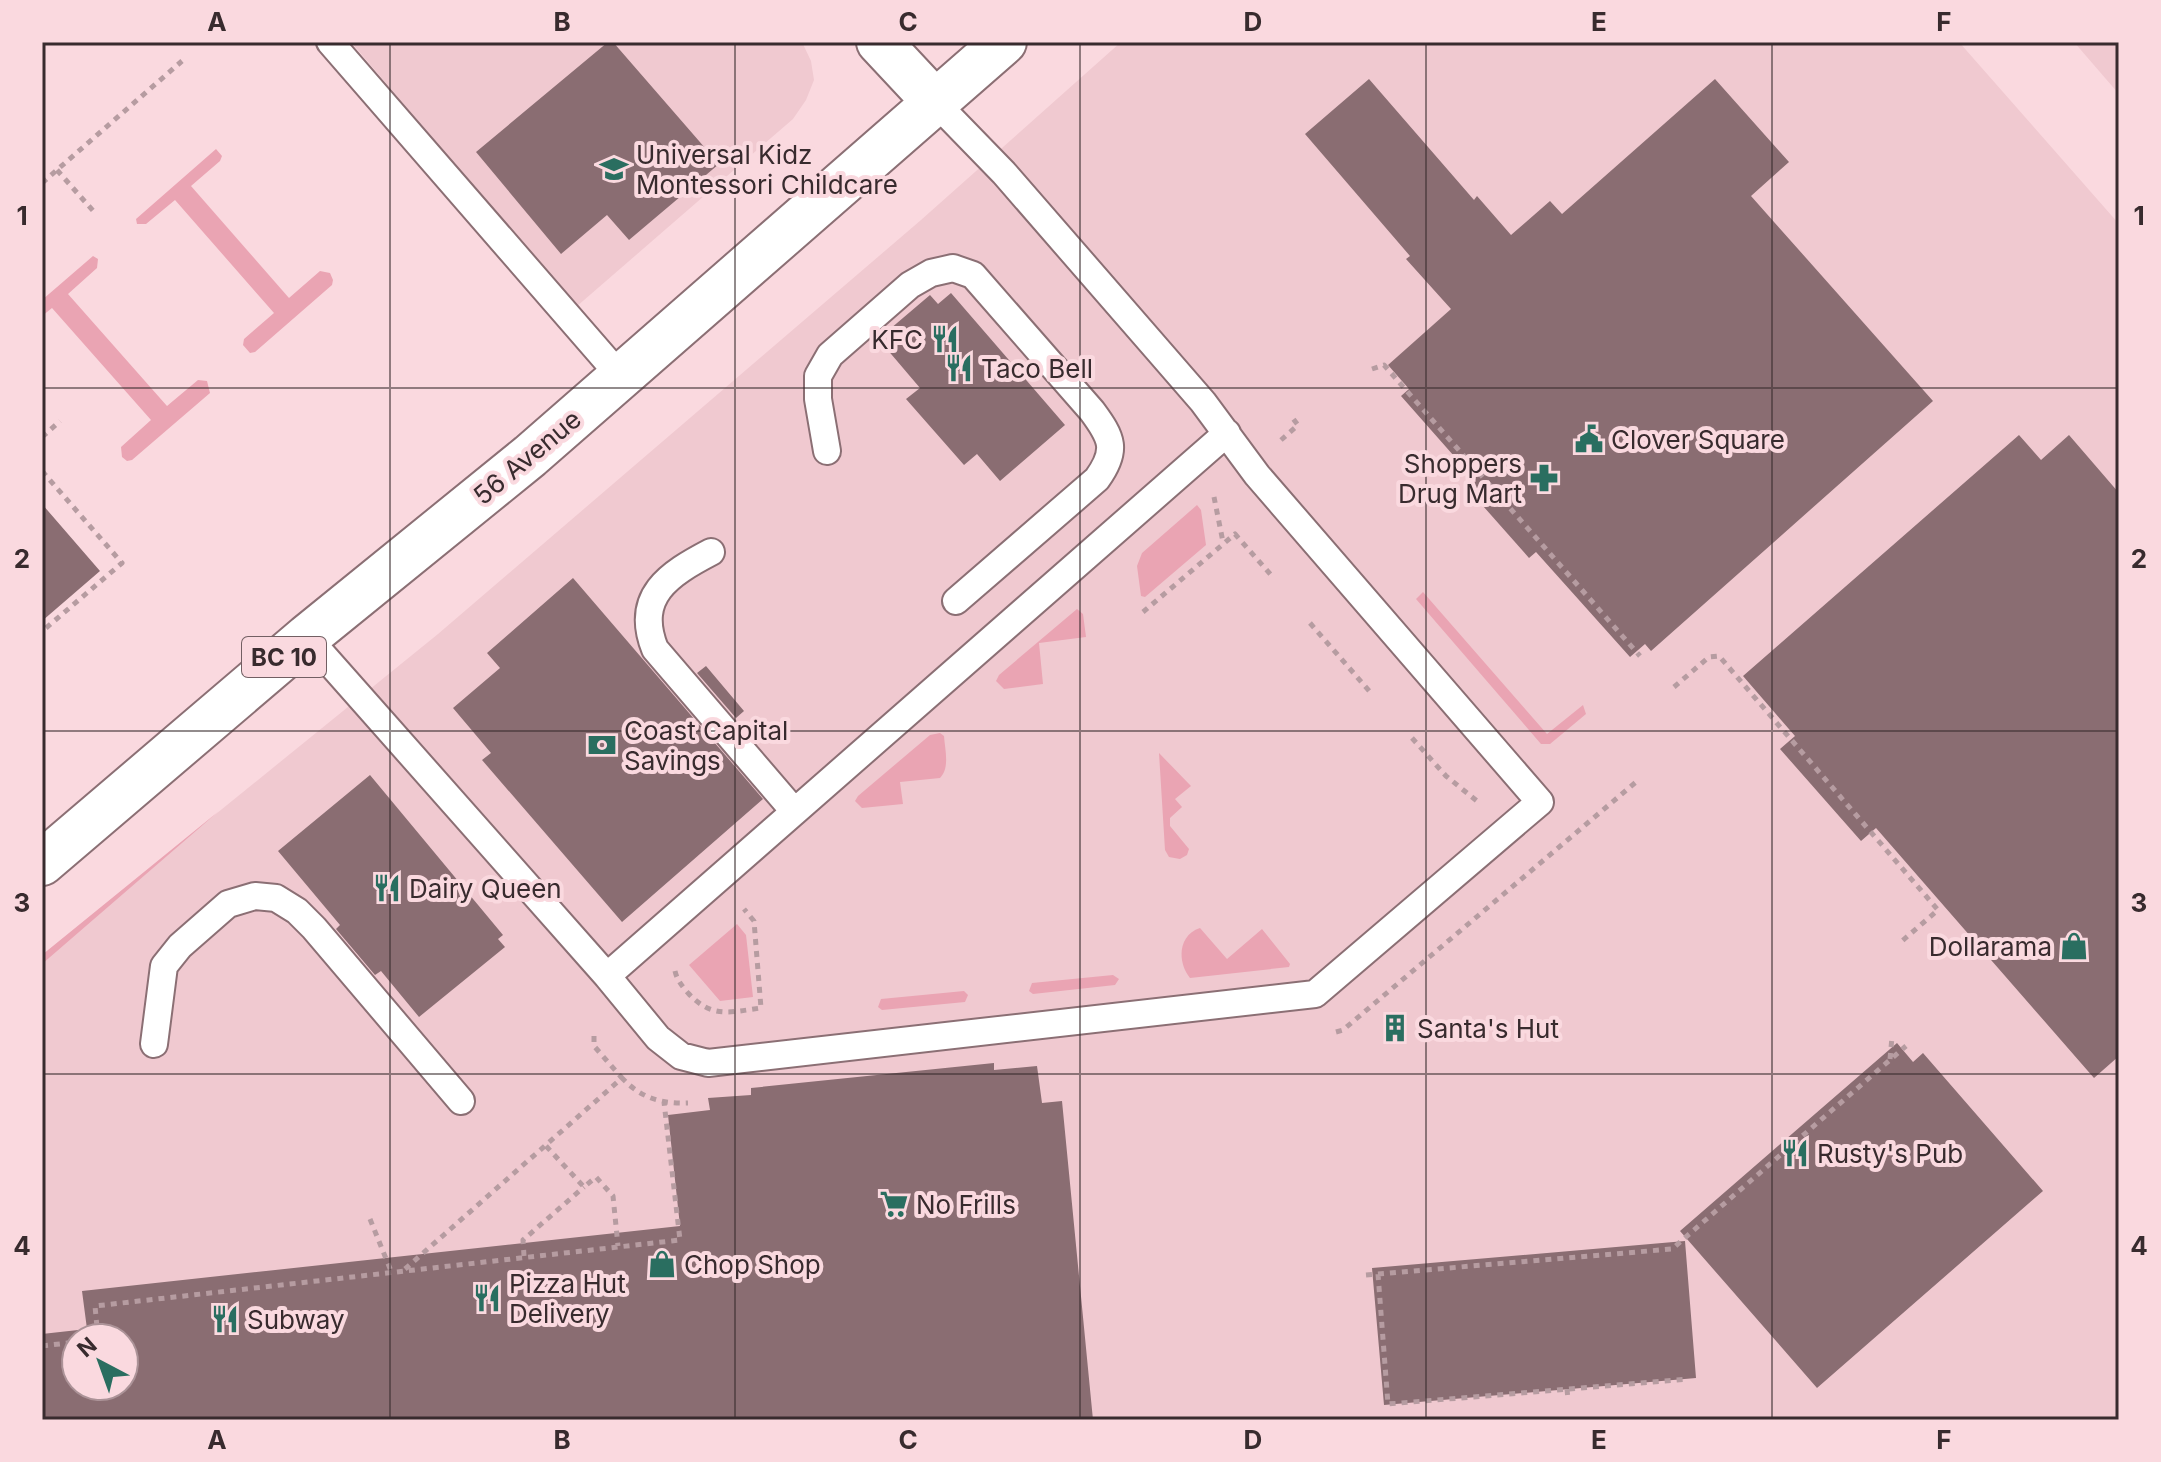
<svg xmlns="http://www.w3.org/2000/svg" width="2161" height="1462" font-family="Inter,sans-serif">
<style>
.built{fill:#f0c9d0;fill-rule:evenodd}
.green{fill:#eaa4b3}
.building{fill:#8a6d72;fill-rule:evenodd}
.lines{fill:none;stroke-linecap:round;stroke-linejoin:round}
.lane-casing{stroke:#8b6f74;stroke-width:30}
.secondary-casing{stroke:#8b6f74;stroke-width:48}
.highway-casing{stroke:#8b6f74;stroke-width:48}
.path{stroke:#b69ca1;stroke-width:5;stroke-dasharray:6 6;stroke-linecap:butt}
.lane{stroke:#fff;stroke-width:26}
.secondary{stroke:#fff;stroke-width:44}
.highway{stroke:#fff;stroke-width:44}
.grid{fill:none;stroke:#382b2e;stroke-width:2;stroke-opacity:0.55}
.labels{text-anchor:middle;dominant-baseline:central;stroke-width:8;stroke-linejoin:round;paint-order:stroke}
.shield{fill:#fad9df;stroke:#725f63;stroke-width:2}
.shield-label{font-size:24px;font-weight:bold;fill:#382b2e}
.poi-label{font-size:26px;fill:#382b2e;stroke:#fad9df;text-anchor:start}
.street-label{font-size:26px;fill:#382b2e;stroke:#fad9df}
.neatline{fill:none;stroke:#382b2e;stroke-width:3}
.grid-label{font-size:26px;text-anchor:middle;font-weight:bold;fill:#382b2e}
</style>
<rect width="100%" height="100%" fill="#fad9df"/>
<path class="built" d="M351 42H802L811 61 814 80 806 100 793 119 576 307Z
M1121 42H1959L2119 224V1420H42V955L438 634 921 220ZM76 1338H124V1386H76Z
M2074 42H2119V94L2112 86Z"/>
<path class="green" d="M216 149 222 156 220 161 191 186 289 298 320 271 330 273 333 280 332 285 255 352 250 353 243 345 244 339 274 313 175 200 146 224H137L136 219Z
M93 256 98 259 97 268 68 294 167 406 198 380 207 381 210 393 132 460 127 461 122 457 121 447 151 420 52 308 42 316V300Z
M1197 505 1201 510 1206 545 1145 597 1141 596 1137 566 1142 553Z
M1423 592 1547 734 1583 705 1586 714 1550 744H1541L1416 599Z
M1077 609 1083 614 1086 637 1039 643 1043 684 1004 689 996 681 999 675Z
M940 733 944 736C945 750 950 768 940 778L900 782 903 804 862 808 855 801 858 796 930 735Z
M1159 753 1191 786 1175 799 1182 807 1170 818V826L1189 849 1187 855 1180 859 1169 857 1165 850Z
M219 811 42 964V955Z
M737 924 746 935 753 997 720 1001 689 965Z
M1200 928 1227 959 1262 929 1290 964 1289 967 1190 978C1177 962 1178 935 1200 928Z
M1113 975 1119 979 1115 985 1033 994 1029 991 1032 983Z
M964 991 968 995 965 1002 882 1010 878 1007 881 999Z"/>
<path class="building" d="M608 42H613L719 164 629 240 607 215 561 254 476 152Z
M1369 79 1474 200 1477 196 1511 235 1550 201 1562 214 1715 79 1789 162 1751 196 1933 401 1651 651 1645 644 1630 657 1536 552 1529 558 1468 489 1476 481 1401 396 1409 389 1388 365 1451 309 1406 259 1410 256 1305 134Z
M951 293 1065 425 1000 481 977 454 964 465 906 399 920 388 886 348 898 337 890 329 930 295 938 304Z
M2019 435 2041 460 2069 435 2119 493V1056L2094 1078 1876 828 1861 841 1780 749 1795 736 1743 676Z
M42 504 100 571 42 621Z
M573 578 763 799 622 922 482 760 491 753 453 708 500 668 487 653Z
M706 666 744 711 736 718 697 673Z
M370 775 503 935 498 939 505 947 419 1017 381 971 375 975 336 929 340 925 278 851Z
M1897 1043 1913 1062 1923 1053 2043 1191 1817 1388 1680 1231Z
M994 1063V1070L1037 1066 1042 1103 1062 1101 1093 1420H42V1334L87 1329 82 1291 680 1226 668 1115 710 1110 708 1098 751 1095V1088ZM76 1338H124V1386H76Z
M1685 1241 1696 1378 1384 1405 1372 1268Z"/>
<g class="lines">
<defs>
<path id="lane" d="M330 42 621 377
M827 451 818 399V376L830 355 910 285 931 273 953 268 973 275 1092 411C1112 438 1118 450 1097 479L956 601
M711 552C669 574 634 596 655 649L794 811
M307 637 607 976 658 1038 681 1056 708 1063 1315 994 1540 802 1257 475 1203 402 1157 349 1004 173 936 103
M607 976 1227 433
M154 1044 164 966 180 946 228 904 255 896 276 898 297 911 314 928 461 1101"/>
<path id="secondary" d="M879 42 936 103"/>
<path id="highway" d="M42 863 307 637 530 456 1004 42"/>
</defs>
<use href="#lane" class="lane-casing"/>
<use href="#secondary" class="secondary-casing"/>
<use href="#highway" class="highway-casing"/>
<path class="path" d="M57 170 95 213
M42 183 182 61
M1372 369 1384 365 1640 656
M42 437 60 421
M1281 440 1298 425 1291 416
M42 471 122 563 46 628
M1214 497 1223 542
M1143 612 1235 534 1272 576
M1310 623 1371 693
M1674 687 1709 657 1719 656 1938 910 1902 941
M1412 738 1446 776 1477 801
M675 971C677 980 682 986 688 993 712 1019 730 1012 761 1008L754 921 744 909
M1336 1032 1343 1030 1636 782
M594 1036V1046L622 1078
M1890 1059 1892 1037
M546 1146 584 1187 596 1177 613 1196 618 1246
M370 1219 391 1271
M524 1256 523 1240 584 1187
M405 1269 622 1078C641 1098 661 1104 688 1103
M1378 1274 1388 1404 1688 1379
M1366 1275 1672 1249 1906 1046
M98 1338 95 1306 680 1240 664 1102
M42 1346 76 1342
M1567 1389 1568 1400"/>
<use href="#lane" class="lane"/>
<use href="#secondary" class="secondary"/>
<use href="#highway" class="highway"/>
</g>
<path class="grid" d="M390 42V1420M735 42V1420M1080 42V1420M1426 42V1420M1772 42V1420M42 388H2119M42 731H2119M42 1074H2119"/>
<defs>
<symbol id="school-bare" viewBox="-9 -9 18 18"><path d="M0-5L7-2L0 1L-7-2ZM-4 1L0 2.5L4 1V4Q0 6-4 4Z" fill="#2a6e60" stroke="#fad9df" stroke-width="2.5" paint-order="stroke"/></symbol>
<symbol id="restaurant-bare" viewBox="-9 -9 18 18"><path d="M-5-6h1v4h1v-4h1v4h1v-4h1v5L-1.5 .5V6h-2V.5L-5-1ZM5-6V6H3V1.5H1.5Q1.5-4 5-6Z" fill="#2a6e60" stroke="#fad9df" stroke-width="2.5" paint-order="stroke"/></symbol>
<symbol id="civic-bare" viewBox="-9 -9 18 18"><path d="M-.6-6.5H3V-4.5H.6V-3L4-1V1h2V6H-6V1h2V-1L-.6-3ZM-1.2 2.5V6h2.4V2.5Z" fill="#2a6e60" stroke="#fad9df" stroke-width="2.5" paint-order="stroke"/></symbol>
<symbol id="pharmacy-bare" viewBox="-9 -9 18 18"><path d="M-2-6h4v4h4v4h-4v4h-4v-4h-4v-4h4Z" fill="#2a6e60" stroke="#fad9df" stroke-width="2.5" paint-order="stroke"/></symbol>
<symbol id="bank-bare" viewBox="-9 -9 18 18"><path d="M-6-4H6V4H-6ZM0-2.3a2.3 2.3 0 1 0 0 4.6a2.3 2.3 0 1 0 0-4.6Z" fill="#2a6e60" stroke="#fad9df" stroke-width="2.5" paint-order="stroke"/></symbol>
<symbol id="shop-bare" viewBox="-9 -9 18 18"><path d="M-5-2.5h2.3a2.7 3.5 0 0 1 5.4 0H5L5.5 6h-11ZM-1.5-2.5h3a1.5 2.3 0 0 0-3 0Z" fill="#2a6e60" stroke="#fad9df" stroke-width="2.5" paint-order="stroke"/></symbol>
<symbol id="building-bare" viewBox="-9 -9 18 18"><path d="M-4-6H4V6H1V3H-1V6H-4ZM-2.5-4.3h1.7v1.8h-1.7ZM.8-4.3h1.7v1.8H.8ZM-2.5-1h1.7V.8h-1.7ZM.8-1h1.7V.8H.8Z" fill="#2a6e60" stroke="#fad9df" stroke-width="2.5" paint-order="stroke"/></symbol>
<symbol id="supermarket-bare" viewBox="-9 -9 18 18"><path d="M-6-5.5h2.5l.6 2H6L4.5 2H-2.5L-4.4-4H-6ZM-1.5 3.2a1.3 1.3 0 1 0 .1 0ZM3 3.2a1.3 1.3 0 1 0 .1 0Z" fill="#2a6e60" stroke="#fad9df" stroke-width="2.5" paint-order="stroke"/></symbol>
</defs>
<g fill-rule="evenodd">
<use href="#school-bare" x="594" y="149" width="40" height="40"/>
<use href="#restaurant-bare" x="925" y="319" width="40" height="40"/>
<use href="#restaurant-bare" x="939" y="348" width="40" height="40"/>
<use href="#civic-bare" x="1569" y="419" width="40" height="40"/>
<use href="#pharmacy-bare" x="1524" y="458" width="40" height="40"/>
<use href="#bank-bare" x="582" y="725" width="40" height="40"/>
<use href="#restaurant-bare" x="367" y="868" width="40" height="40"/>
<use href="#shop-bare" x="2054" y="926" width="40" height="40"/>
<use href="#building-bare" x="1375" y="1008" width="40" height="40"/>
<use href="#restaurant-bare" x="1775" y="1133" width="40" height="40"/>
<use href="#supermarket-bare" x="874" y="1184" width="40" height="40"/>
<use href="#shop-bare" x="642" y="1244" width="40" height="40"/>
<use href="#restaurant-bare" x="467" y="1278" width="40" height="40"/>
<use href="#restaurant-bare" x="205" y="1299" width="40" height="40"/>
</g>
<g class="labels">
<rect class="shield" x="242" y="637" width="84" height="40" rx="6"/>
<g class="shield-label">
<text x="284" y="657">BC 10</text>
</g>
<g class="poi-label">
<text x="636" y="154">Universal Kidz<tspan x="636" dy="30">Montessori Childcare</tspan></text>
<text x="923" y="339" text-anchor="end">KFC</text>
<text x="981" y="368">Taco Bell</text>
<text x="1611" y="439">Clover Square</text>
<text x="1522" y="463" text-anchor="end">Shoppers<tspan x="1522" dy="30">Drug Mart</tspan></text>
<text x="624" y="730">Coast Capital<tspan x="624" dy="30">Savings</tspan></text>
<text x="409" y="888">Dairy Queen</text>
<text x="2052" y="946" text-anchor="end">Dollarama</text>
<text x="1417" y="1028">Santa's Hut</text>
<text x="1817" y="1153">Rusty's Pub</text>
<text x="916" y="1204">No Frills</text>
<text x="684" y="1264">Chop Shop</text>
<text x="509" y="1283">Pizza Hut<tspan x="509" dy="30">Delivery</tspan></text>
<text x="247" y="1319">Subway</text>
</g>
<g class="street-label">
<text transform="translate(527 457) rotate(-40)">56 Avenue</text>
</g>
</g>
<rect width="2161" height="1462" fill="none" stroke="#fad9df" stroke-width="88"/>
<g transform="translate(100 1362) rotate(319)"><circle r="38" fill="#fad9df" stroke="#ac9398" stroke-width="2"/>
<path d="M0-6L14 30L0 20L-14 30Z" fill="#2a6e60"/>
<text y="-12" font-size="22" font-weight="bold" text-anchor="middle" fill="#382b2e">N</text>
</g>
<rect x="44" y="44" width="2073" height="1374" class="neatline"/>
<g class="grid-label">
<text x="217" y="31">A</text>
<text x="562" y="31">B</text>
<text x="908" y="31">C</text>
<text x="1253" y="31">D</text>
<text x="1599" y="31">E</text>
<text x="1944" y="31">F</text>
<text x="22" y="225">1</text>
<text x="2139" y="225">1</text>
<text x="22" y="568">2</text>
<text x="2139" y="568">2</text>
<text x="22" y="912">3</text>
<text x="2139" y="912">3</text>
<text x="22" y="1255">4</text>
<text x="2139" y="1255">4</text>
<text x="217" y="1449">A</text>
<text x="562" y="1449">B</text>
<text x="908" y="1449">C</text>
<text x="1253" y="1449">D</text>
<text x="1599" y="1449">E</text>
<text x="1944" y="1449">F</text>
</g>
</svg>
